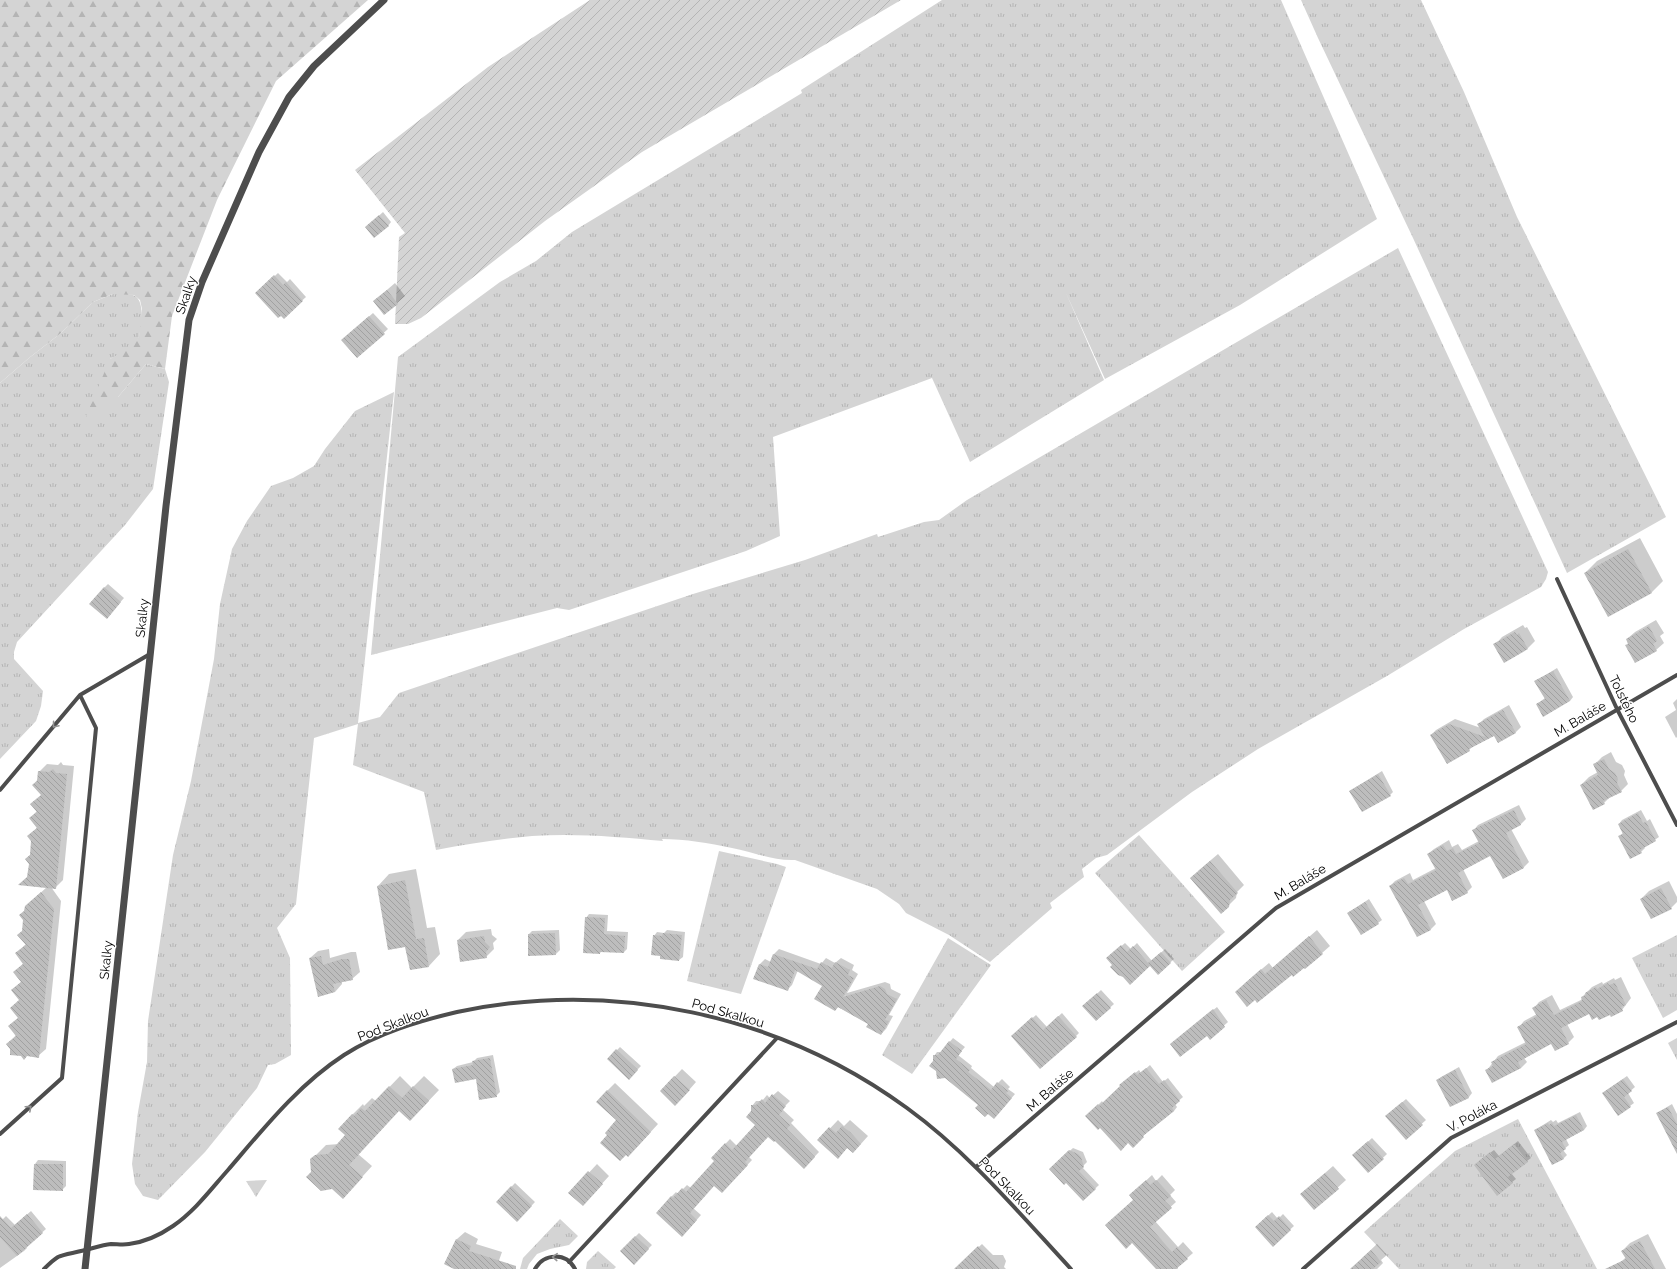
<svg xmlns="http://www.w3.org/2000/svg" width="1677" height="1269" font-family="Raleway,sans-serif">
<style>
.grass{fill:url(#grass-tufts)}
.forest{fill:url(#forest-firs)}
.garden{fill:url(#garden-furrows)}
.shadow{fill:#0003}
.building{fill:url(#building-back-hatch)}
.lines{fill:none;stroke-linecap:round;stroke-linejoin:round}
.minor{stroke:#4d4d4d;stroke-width:4}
.tertiary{stroke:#4d4d4d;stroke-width:7}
.oneway{stroke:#949494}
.labels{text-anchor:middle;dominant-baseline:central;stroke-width:3;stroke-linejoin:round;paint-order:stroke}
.street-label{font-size:13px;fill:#000;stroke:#fff}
</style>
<defs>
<pattern id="grass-tufts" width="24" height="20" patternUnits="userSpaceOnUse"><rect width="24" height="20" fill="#d4d4d4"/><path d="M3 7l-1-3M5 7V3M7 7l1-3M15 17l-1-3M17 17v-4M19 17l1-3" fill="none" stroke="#b4b4b4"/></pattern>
<pattern id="forest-firs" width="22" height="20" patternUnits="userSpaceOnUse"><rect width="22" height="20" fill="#d4d4d4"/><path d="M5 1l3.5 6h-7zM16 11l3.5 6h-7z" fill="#b4b4b4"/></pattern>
<pattern id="garden-furrows" width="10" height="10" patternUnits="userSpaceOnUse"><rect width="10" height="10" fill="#d4d4d4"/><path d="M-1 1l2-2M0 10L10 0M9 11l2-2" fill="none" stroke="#b4b4b4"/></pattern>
<pattern id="building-back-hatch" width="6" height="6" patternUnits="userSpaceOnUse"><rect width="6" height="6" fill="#bdbdbd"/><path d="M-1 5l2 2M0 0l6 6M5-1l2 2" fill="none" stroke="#a1a1a1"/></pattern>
</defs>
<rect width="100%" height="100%" fill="#fff"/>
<path class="grass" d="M942 0H1281L1377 219 1240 305 1105 379 1066 293 1104 380 970 462 932 378 773 437 780 536 746 551 569 610 557 608 371 655 398 357 500 282 536 261 572 232 802 93 801 90Z
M1301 0H1421L1464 92 1517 217 1666 517 1567 573 1413 238 1318 38Z
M1398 248 1548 572 1546 579 1541 587 1464 629 1387 676 1258 749 1192 792 1107 855 1096 858 1082 869 1084 877 1050 903 1052 908 990 962 949 935 906 913 899 904 877 889 795 860C773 861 753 852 732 848 709 843 685 839 662 839L663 841C620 837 576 833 532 836 500 839 468 844 436 850L424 792 353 765 358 724 314 738 296 904 277 928 290 958 291 1055 275 1064 268 1065 257 1088 205 1152 158 1200 143 1196 135 1184 132 1164 138 1112 147 1062 148 1021 173 855 191 781 214 659 220 604 232 549 247 521 271 486 293 478 314 466 325 449 355 411 394 392 358 723 380 717 399 693 693 594 805 560 877 534 878 537 924 522 939 520 967 500 1018 470Z
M113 294C119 294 130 293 135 296 146 302 142 336 135 345 129 351 118 355 110 359L118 397 146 364 165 369 169 382 153 489 125 525 17 642 14 652V659L43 691 41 706 36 721 0 759V383L29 358 61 333 93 302Z
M1139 835 1225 932 1182 971 1095 873Z
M719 851 777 864 786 867 741 994 687 981Z
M1677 935V1010L1663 1018 1632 958Z
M948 938 991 965 912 1074 882 1055Z
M1677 1038V1060L1668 1043Z
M1518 1119 1597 1269H1399L1364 1232 1455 1151Z
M267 1180 256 1197 246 1181Z
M560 1219 578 1236 569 1245 550 1249 537 1254 529 1264 527 1269H520L523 1258Z
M598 1251 616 1267 614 1269H586L587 1262Z"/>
<path class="forest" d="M0 0H368L276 81 217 200 172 316 165 369 146 364 118 397 91 422 86 416 110 359 134 345 139 336 142 309 140 300 134 295 113 294 93 302 61 333 29 358 0 383Z"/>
<path class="garden" d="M590 0H901L642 152 545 221 421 318 408 324H395L399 237 405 233 355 170 488 67Z"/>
<path class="shadow" d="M383 212 391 222 388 226 370 224Z
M278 273 287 282 290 279 306 297 284 317 257 293Z
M395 283 405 296 384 314 374 301Z
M373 313 388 329 357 357 346 337Z
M1640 538 1663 581 1652 592 1608 615 1585 573 1597 561Z
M108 584 124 598 110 614 104 588Z
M1656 620 1664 633 1660 636 1664 643 1656 650 1626 646 1629 643 1627 639 1635 632Z
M1523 625 1525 628 1527 627 1535 641 1528 648 1495 645 1502 637Z
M1557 668 1573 697 1570 701 1537 704 1545 698 1536 681Z
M1677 699V737L1676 738 1665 717 1676 710 1673 703Z
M1509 705 1521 727 1516 732 1498 742 1494 734 1473 746 1469 750 1431 735 1436 730 1455 719 1481 728 1479 724 1484 719Z
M1611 752 1616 762 1622 765 1625 771 1624 775 1628 784 1621 791 1611 796 1604 803 1581 785 1589 777 1598 772 1594 765 1602 757Z
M61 762 63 765 74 766 63 880 55 888 51 887 61 901 46 1049 38 1056 21 1055 11 1049 8 1044 16 1035 9 1026 19 1017 20 999 13 990 22 981 15 972 24 963 16 953 26 944 23 930 26 906 47 887 28 876 30 864 26 859 31 854 32 841 28 836 37 828 30 818 37 811 42 794 33 785 38 779 39 772 47 764 58 765Z
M1382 771 1393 792 1390 795 1350 791Z
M1519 805 1526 819 1521 824 1511 829 1529 862 1523 868 1491 855 1463 869 1472 887 1467 892 1447 889 1424 901 1436 924 1431 929 1417 936 1390 886 1395 881 1410 873 1413 880 1436 868 1428 854 1434 849 1449 840 1452 847 1458 844 1462 850 1479 841 1473 831 1478 825Z
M1641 810 1647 821 1650 819 1659 837 1644 847 1645 848 1641 852 1619 836 1623 833 1619 824 1622 820Z
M1218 854 1244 885 1237 892 1236 898 1228 906 1198 871Z
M416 869 427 928 435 927 440 954 429 966 406 946 378 886 389 874Z
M1669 881 1677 897V902L1671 908 1641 899 1649 891Z
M1369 899 1382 920 1378 923 1348 913Z
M589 914 608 915 607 931 628 932 627 949 624 952 602 951 600 953 586 918Z
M491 929 492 935 497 939 493 943 494 949 486 957 458 940 466 932Z
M559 930 560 950 556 954 529 955V934L532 931Z
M667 930 685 932 683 957 679 960 654 936 657 932 664 933Z
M1317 930 1330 946 1305 968 1304 966 1292 974 1244 984 1269 963 1273 968Z
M1125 943 1131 949 1137 943 1152 961 1165 949 1174 959 1158 974 1150 965 1111 955Z
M329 949 330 958 351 952H356L360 972 352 979 342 981V984L335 992 310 958 318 951Z
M779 949 821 964 826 958 835 963 841 958 854 965 852 970 858 974 847 993 885 982 890 984 891 989 901 994 889 1015 893 1016 886 1029 881 1034 869 1024 838 1007 835 1010 823 985 798 970 792 985 787 990 755 978 760 964 765 959 771 962 774 954Z
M1621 977 1631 998 1622 1010 1598 1016 1590 1013 1567 1024 1574 1037 1568 1043H1552L1524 1058 1527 1062 1521 1068 1492 1082 1487 1070 1498 1056 1526 1042 1519 1027 1524 1021 1537 1014 1534 1008 1539 1002 1552 995 1560 1010 1583 999 1582 997 1592 987 1602 982 1603 984 1614 978 1615 980Z
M1101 990 1114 1004 1096 1020 1084 1006Z
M1217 1007 1228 1022 1210 1038 1207 1035 1175 1041Z
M1062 1013 1079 1033 1076 1036 1016 1033 1036 1015 1047 1027Z
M953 1038 965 1047 958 1055 972 1066 971 1068 994 1087 1002 1079 1010 1087 1008 1089 1015 1094 998 1114 979 1105 935 1061 934 1056 937 1052H941Z
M620 1047 641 1066 629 1078 608 1059Z
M493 1055 500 1092 496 1096 476 1078 453 1069 457 1066 473 1062 477 1058Z
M1150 1065 1163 1082 1168 1078 1183 1097 1175 1104 1177 1107 1174 1111 1146 1133 1133 1147 1128 1142 1100 1127 1087 1116 1102 1101 1103 1103 1121 1086 1124 1082 1139 1070 1141 1073Z
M1459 1067 1472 1093 1469 1097 1451 1106 1438 1080 1441 1077Z
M682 1069 696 1082 683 1097 661 1091Z
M400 1076 412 1088 424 1076 439 1090 420 1110H399L358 1154 372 1166 353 1187 312 1172 311 1160 326 1145 339 1144 346 1135 352 1115 363 1104 364 1106 372 1098 376 1101Z
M1627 1076 1635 1087 1628 1093 1634 1103 1630 1106 1607 1090Z
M615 1083 658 1124 636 1148 618 1120 607 1091Z
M778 1091 790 1101 782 1109 794 1120 791 1123 819 1152 804 1168 775 1140 768 1136 748 1156 752 1160 722 1192 714 1185 693 1208 701 1215 687 1231 671 1197 676 1192 678 1194 687 1185 691 1188 715 1161 712 1158 730 1139 737 1146 756 1125 752 1106 756 1101H762L767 1095 770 1098Z
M1406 1099 1426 1120 1406 1138 1390 1113Z
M1672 1104 1677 1114V1139L1657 1113Z
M1580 1112 1587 1126 1584 1130 1566 1139 1569 1145 1563 1150 1567 1155 1563 1159 1535 1130 1551 1120 1553 1122 1556 1120 1558 1123Z
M838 1120 844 1126 850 1120 868 1136 860 1145 848 1147 838 1158 819 1140Z
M1372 1138 1387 1154 1368 1172 1357 1152Z
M1518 1141 1531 1158 1511 1173 1516 1179 1497 1194 1479 1161 1494 1150 1499 1156Z
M1073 1148 1083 1152 1087 1162 1082 1167 1099 1185 1083 1200 1066 1182 1050 1169Z
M38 1160 66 1161V1186L62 1190H34L35 1164Z
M597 1164 609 1176 590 1197 570 1193Z
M1333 1166 1346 1180 1314 1209 1309 1187Z
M1152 1175 1156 1181 1162 1175 1175 1190 1170 1195 1176 1202 1155 1221 1178 1247 1183 1242 1193 1253 1177 1267 1178 1269H1157L1134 1200 1136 1190Z
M515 1183 535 1202 517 1221 497 1202Z
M31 1211 46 1229 26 1247 27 1248 24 1251 0 1268V1222L6 1216 15 1225Z
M1272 1212 1278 1219 1283 1214 1294 1226 1273 1245 1256 1227Z
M465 1232 478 1239 476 1244 502 1252 496 1269H457V1239Z
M639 1233 652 1245 634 1263 621 1251Z
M1648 1234 1666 1269H1624L1621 1262 1626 1257 1622 1251 1630 1243Z
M982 1244 993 1255H1003L1006 1261 1004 1267 1006 1269H955Z
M1377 1244 1387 1255 1381 1260 1383 1263 1377 1269H1360L1362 1258Z"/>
<path class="building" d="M379 215 389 226 374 238 365 227Z
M274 275 283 285 286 282 303 301 284 319 281 316 278 318 255 293Z
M387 290 398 304 384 315 373 301Z
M369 316 385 334 357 358 341 340Z
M1628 549 1652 593 1608 617 1584 573Z
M104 587 121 602 107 619 89 604Z
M1649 626 1657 641 1653 644 1657 651 1635 663 1625 645 1628 644 1626 639Z
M1515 632 1517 635 1519 633 1528 649 1504 663 1493 644Z
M1553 671 1570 701 1543 717 1536 704 1545 699 1534 681Z
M1503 710 1516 733 1498 743 1494 736 1469 749 1470 751 1447 764 1430 735 1449 724 1485 737 1477 724Z
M1604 759 1609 769 1615 773 1618 779 1617 783 1622 792 1603 801 1605 804 1593 810 1580 785 1598 775 1593 764Z
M53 769 56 773 67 774 56 889 18 885 27 877 29 864 25 859 30 855 31 841 27 836 37 828 29 818 37 812 30 804 41 795 32 785 37 781 38 771 49 772Z
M1378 774 1391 796 1362 812 1349 791Z
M1514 810 1521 825 1506 833 1524 868 1503 879 1490 856 1458 873 1468 893 1452 901 1447 890 1418 905 1431 930 1417 937 1389 886 1404 878 1408 884 1436 870 1427 854 1443 845 1447 851 1453 848 1456 854 1479 843 1472 830Z
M1638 813 1643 823 1646 822 1656 841 1640 850 1642 853 1630 859 1618 836 1623 834 1618 824Z
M1210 861 1238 893 1230 900 1229 907 1221 914 1190 878Z
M405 880 416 939 424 938 429 967 410 970 405 947 388 950 377 886Z
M1661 888 1672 909 1651 919 1640 899Z
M41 892 54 909 41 1036 39 1058 27 1056 24 1060 21 1056 10 1055V1049L6 1044 16 1036 8 1026 18 1018 10 1008 19 1000 11 990 21 982 13 972 23 964 15 953 26 945 17 935 22 931 23 920 19 915 24 911 25 906Z
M1365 902 1379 924 1361 935 1347 913Z
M585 917 605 918 604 934 625 936 624 953 600 952V954L583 953Z
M555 933 556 955 528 956V934Z
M663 933 682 935 679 961 660 959V956L651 955 653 935 662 936Z
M484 936 485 942 490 947 486 952 487 958 460 962 457 940Z
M1309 936 1323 954 1305 969 1304 968 1293 977 1292 975 1257 1003 1255 1000 1247 1007 1235 992 1261 969 1265 974Z
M1121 945 1127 952 1133 946 1148 963 1161 952 1171 963 1158 975 1150 966 1130 985 1123 977 1118 975 1110 967 1112 965 1106 958Z
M773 954 817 969 821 962 832 968 835 962 850 970 848 975 854 978 843 997 880 986 885 989 887 994 897 999 885 1020 889 1021 881 1035 866 1027 868 1024 838 1007 835 1011 814 999 822 986 795 970 788 991 753 979 759 964 768 967Z
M321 956 323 965 342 959H349L353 980 333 984 335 992 318 997 309 958Z
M1608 983 1609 985 1615 983 1626 1005 1621 1007 1623 1011 1611 1017 1610 1015 1599 1020 1597 1017 1592 1020 1589 1014 1561 1028 1569 1044 1555 1051 1551 1044 1518 1062 1521 1068 1492 1083 1485 1070 1493 1066 1491 1062 1526 1044 1517 1027 1537 1016 1532 1008 1546 1000 1554 1015 1582 1001 1581 997 1586 995 1585 993 1596 987 1597 989Z
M1097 993 1111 1008 1096 1021 1082 1006Z
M1213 1009 1225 1027 1210 1040 1207 1036 1180 1057 1170 1044Z
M1058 1016 1077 1037 1040 1069 1011 1036 1032 1017 1043 1030Z
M949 1041 962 1051 956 1059 970 1070 968 1072 991 1090 997 1082 1008 1091 1006 1093 1012 1098 994 1119 988 1114 985 1117 975 1108 978 1105 945 1078 937 1079 936 1071 929 1066 933 1061V1055H938Z
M616 1049 638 1070 629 1080 607 1059Z
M490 1058 497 1097 479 1100 476 1079 455 1083 452 1069 473 1065 472 1061Z
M1146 1068 1159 1084 1164 1080 1180 1101 1172 1108 1174 1111 1143 1136 1144 1137 1133 1148 1128 1143 1121 1151 1100 1128 1098 1130 1085 1116 1098 1104 1099 1106 1120 1086 1119 1085 1135 1072 1137 1075Z
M1455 1070 1469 1098 1450 1107 1436 1080Z
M674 1076 690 1090 675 1106 660 1091Z
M1623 1079 1632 1091 1624 1097 1631 1107 1618 1116 1602 1093Z
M389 1086 402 1098 413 1086 429 1101 410 1121 399 1111 349 1165 363 1177 343 1199 332 1189 321 1191 306 1177 311 1172 310 1159 315 1155 328 1154 331 1151 345 1135 338 1129 352 1114 354 1116 361 1108 365 1111Z
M607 1090 651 1132 628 1157 626 1155 620 1161 600 1143 607 1135 605 1133 616 1120 596 1102Z
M772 1094 786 1106 779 1115 790 1125 787 1129 815 1157 804 1169 775 1141 774 1142 768 1137 745 1162 748 1165 722 1193 714 1186 690 1213 697 1220 682 1237 656 1213 671 1196 673 1198 682 1188 686 1192 714 1161 711 1158 725 1143 732 1150 755 1125 746 1117 751 1111V1105H756L762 1099 765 1103Z
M1402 1102 1423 1125 1406 1140 1385 1116Z
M1668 1107 1677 1124V1154L1656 1113Z
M1576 1115 1584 1130 1562 1142 1566 1149 1560 1153 1564 1159 1552 1165 1534 1130 1548 1123 1549 1125 1552 1123 1554 1126Z
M842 1126 850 1132 861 1144 853 1153 847 1148 838 1159 817 1140 829 1127 836 1133Z
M1368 1141 1384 1159 1368 1173 1352 1155Z
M1514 1144 1528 1162 1508 1177 1513 1183 1497 1196 1474 1165 1490 1152 1495 1159Z
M1069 1150 1078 1154 1081 1157 1084 1167 1079 1171 1096 1189 1083 1201 1066 1183 1064 1185 1049 1169Z
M34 1164H63V1191L33 1190Z
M588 1171 603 1184 583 1206 568 1193Z
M1325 1173 1339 1189 1314 1210 1300 1194Z
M1146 1180 1150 1185 1156 1180 1171 1196 1165 1201 1172 1208 1150 1227 1172 1252 1177 1247 1188 1259 1176 1269H1156L1132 1243 1126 1249 1105 1225 1133 1200 1129 1195Z
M511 1186 532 1206 517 1222 496 1202Z
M27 1214 43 1233 17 1256 0 1237V1216L11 1228Z
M1268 1215 1274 1221 1279 1216 1291 1230 1273 1247 1255 1227Z
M635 1236 649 1249 634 1265 620 1251Z
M456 1239 471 1246 469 1251 516 1266V1269H454L444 1264Z
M1640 1241 1655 1269H1605L1626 1259 1621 1251Z
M978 1246 1000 1269H954Z
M1371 1250 1381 1262 1373 1269H1350Z"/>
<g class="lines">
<path class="minor" d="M1557 579 1617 709 1677 825
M0 790 80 695 150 654
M0 1134 62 1078 96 728 80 695
M976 1167 1276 908 1677 675
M569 1262 777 1038
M44 1269C48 1265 53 1260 58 1257 64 1254 74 1253 81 1251 91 1249 101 1245 111 1244 117 1244 123 1245 129 1244 145 1242 160 1235 173 1226 195 1211 211 1189 228 1170 264 1128 298 1085 344 1055 378 1033 419 1021 457 1012 612 979 779 1014 907 1108 969 1153 1019 1213 1071 1269
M535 1269C544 1253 566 1252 575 1269
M1303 1269 1451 1138 1677 1022"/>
<path class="tertiary" d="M85 1269 166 506 189 320 202 282 259 152 289 97 314 66 384 0"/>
</g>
<defs><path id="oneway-chevron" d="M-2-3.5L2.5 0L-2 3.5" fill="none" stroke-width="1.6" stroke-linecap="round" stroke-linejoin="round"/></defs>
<g class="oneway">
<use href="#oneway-chevron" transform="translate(55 725) rotate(130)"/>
<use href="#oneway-chevron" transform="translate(29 1108) rotate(-42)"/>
<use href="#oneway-chevron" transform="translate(555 1257) rotate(-177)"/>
</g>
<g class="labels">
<g class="street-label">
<text transform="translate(186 295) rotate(-71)">Skalky</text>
<text transform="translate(142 618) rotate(-84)">Skalky</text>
<text transform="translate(1624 699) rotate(64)">Tolstého</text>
<text transform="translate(1580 719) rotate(-30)">M. Baláše</text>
<text transform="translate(1300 882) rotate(-31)">M. Baláše</text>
<text transform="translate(106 960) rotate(-84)">Skalky</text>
<text transform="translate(728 1013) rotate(16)">Pod Skalkou</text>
<text transform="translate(393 1024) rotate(-21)">Pod Skalkou</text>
<text transform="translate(1050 1090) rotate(-41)">M. Baláše</text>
<text transform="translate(1472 1116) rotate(-28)">V. Poláka</text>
<text transform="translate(1007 1186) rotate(46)">Pod Skalkou</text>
</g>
</g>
</svg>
